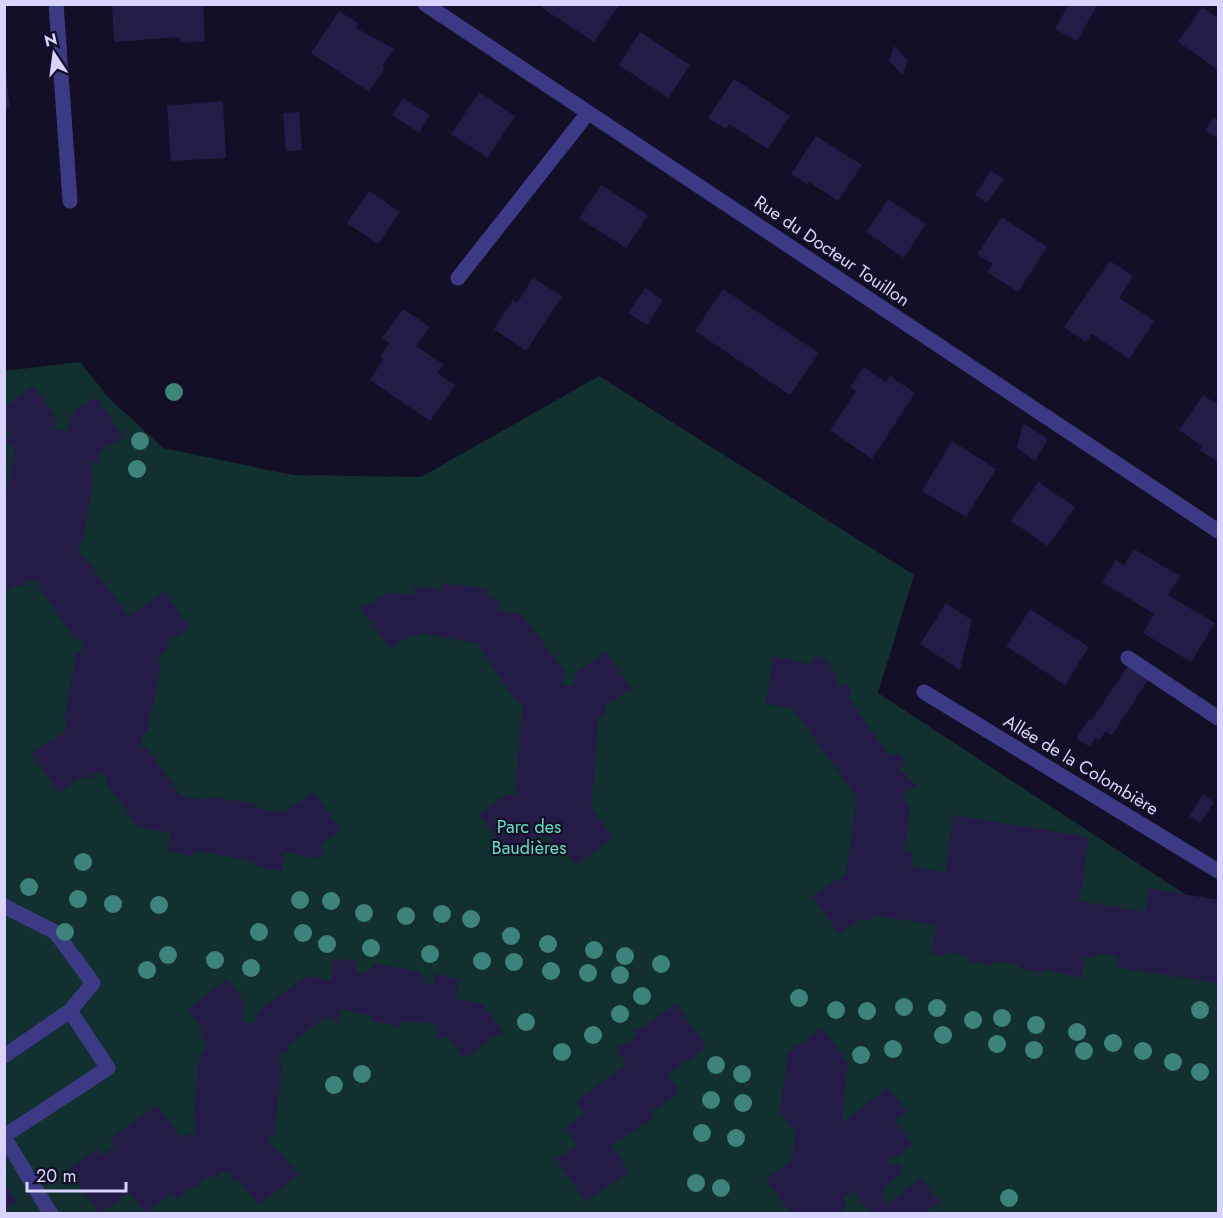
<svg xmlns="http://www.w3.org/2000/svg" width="1223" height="1218" font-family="Jost,sans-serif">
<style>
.green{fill:#12302f}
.building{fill:#241b47}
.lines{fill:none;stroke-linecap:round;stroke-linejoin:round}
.minor{stroke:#3d3a85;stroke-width:15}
.tree{fill:#3d827b}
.labels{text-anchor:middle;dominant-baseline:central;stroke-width:4.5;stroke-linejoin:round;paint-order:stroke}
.street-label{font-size:18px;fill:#d9d4ff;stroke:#130f26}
.park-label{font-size:18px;fill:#5fe0c0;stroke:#130f26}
</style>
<rect width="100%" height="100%" fill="#130f26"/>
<path class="green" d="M80 362 108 397 163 448 293 475 421 477 599 376 914 575 878 693 1218 916V1213H5L4 371Z"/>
<path class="building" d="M203 4 205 41 181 43 180 37 114 42 112 5Z
M544 4H620L594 42 542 8Z
M1069 4H1098L1077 41 1055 29Z
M1202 7 1218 18V70L1178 42Z
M339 11 359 24 356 28 394 49 382 66 385 68 369 92 311 53Z
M640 32 690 65 668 98 619 65Z
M894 46 908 60 903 75 889 61Z
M4 60 10 108 4 109Z
M734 79 790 116 768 149 729 124 726 129 708 118Z
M479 92 515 116 488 158 451 134Z
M403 98 430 115 419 133 392 115Z
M223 101 226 158 171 161 167 106Z
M299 112 302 150 286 151 283 113Z
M1214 117 1218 120V139L1205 130Z
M816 136 862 165 838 201 809 182 808 185 791 174Z
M991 171 1004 179 987 203 975 195Z
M601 185 648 215 626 248 579 218Z
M369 191 400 212 378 244 347 223Z
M888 199 926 224 904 258 866 232Z
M1002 217 1047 247 1018 292 987 272 993 264 977 254Z
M1110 261 1133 276 1119 298 1155 321 1129 359 1092 334 1086 342 1064 327Z
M533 278 562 296 526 351 494 329 513 300 517 303Z
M645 288 663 300 647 325 628 313Z
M723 289 819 353 790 395 695 331Z
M403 309 430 327 416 346 443 364 437 373 455 385 430 421 370 380 383 359 380 357 389 343 382 338Z
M864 367 886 382 890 376 915 393 872 459 830 430 856 391 850 387Z
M34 386 55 416 54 430 68 431 70 418 74 415 72 412 96 397 123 436 100 452 99 463 91 462 90 475 93 476 83 542H80L78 555 83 556 89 563 124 610 123 613 131 615 164 591 189 627 168 642 165 654H160L158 664 161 665 147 733 144 732 141 747 147 748 181 796 205 800 210 797 255 804 260 809 283 813 314 792 341 830 320 845 325 852 317 858 285 852 281 871 257 867 253 861 198 851 191 856 168 851 171 833 138 827 106 782 107 776 93 773 92 779 81 777 59 793 31 753 64 733 67 720 64 719 77 652 81 653 84 641 75 639 72 634 39 588 40 583 26 581 25 586 16 585 4 593V505L15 447 9 446 5 439 11 434 4 424V407Z
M1203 395 1218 405 1217 461 1199 450 1202 446 1179 430Z
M1023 423 1048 439 1035 461 1017 448Z
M952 441 996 469 966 517 922 491Z
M1038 482 1075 507 1048 546 1011 521Z
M1134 549 1180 576 1168 595 1215 623 1191 662 1143 633 1154 614 1102 582 1116 560 1124 565Z
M443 583 488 589 487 598 500 600 498 611 522 614 564 671 563 685 574 686 576 672 606 652 632 689 606 705 605 716H599L591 808 613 837 576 865 560 844 551 843 552 838 539 836 538 839 529 837 508 853 479 814 507 794 515 795 523 703 518 702 513 696 480 649V644L420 633 419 637 410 635 390 649 361 609 389 592 413 596 415 586 441 590Z
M946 603 972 620 960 670 920 644Z
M1030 609 1089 647 1065 685 1006 646Z
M773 656 809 664 817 657 824 658 837 675 834 678 839 686 847 684 850 689V695L847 696 889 755 899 753 904 759 903 766 899 769 916 785 901 796 910 807 904 851 913 852 911 867 945 872 954 815 1089 837 1079 901 1145 912 1149 888 1218 900V983L1116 967 1118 956 1099 953 1092 958 1085 956 1081 978 1047 969 1043 973 1021 969 1018 964 997 961 993 965 970 961 967 956 947 952 943 956 932 954 937 925 872 915 871 921 861 919 839 934 812 896 835 880 836 882 846 875 856 804 854 800 857 798 793 708 766 704Z
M1128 666 1148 680 1112 735 1106 731 1099 741 1095 738 1090 747 1076 738 1089 719 1091 721Z
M1203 794 1214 802 1200 823 1189 816Z
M333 958 357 962 356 972 366 973 375 964 418 971 424 978 423 983 433 984 435 974 458 979 456 999 482 1004 503 1031 464 1058 449 1037 436 1038 438 1024 402 1021 401 1026 371 1021 372 1016 340 1009 338 1022 325 1017 288 1045 286 1053H280L278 1065H282L274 1134 270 1133 268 1145 275 1147 298 1175 259 1205 241 1182 231 1179 232 1174 220 1172 219 1178 208 1176 176 1200 172 1193 145 1213 129 1192 100 1214 68 1170 97 1149 101 1156 115 1146 110 1139 157 1105 181 1138 188 1134 195 1135 196 1122 193 1121 200 1053 205 1054 206 1041 201 1040 202 1028 188 1009 227 979 244 1001 242 1022 255 1024 257 1012 306 976 332 980Z
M676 1004 706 1047 668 1075 679 1092 650 1113 654 1118 611 1145 629 1172 586 1202 556 1159 577 1145 565 1128 585 1114 576 1101 627 1064 616 1050 637 1035 635 1032Z
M822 1028 848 1063 841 1123 888 1088 907 1112 894 1121 913 1144 888 1162 891 1166 898 1164 901 1166 902 1173 885 1187 882 1197 887 1204 921 1178 940 1203 929 1210 931 1214H870L853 1190 843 1199 846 1204 844 1214H791L766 1180 792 1160 796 1132 780 1112 788 1053Z
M4 1183 18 1202 4 1212Z"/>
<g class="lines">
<path class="minor" d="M56 4 70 201
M425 4 1218 531
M458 278 588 113
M1128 658 1218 718
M924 692 1218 871
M4 906 55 932 93 983 70 1011 4 1056
M4 1136 108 1068 70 1011
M4 1137 51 1214"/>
</g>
<g class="tree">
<circle cx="174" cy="392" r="9"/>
<circle cx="140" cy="441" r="9"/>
<circle cx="137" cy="469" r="9"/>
<circle cx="83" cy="862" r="9"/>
<circle cx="29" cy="887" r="9"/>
<circle cx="78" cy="899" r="9"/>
<circle cx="300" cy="900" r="9"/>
<circle cx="331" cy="901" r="9"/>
<circle cx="113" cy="904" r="9"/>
<circle cx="159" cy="905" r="9"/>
<circle cx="364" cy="913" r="9"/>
<circle cx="442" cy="914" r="9"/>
<circle cx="406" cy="916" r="9"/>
<circle cx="471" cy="919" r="9"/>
<circle cx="65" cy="932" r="9"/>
<circle cx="259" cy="932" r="9"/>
<circle cx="303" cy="933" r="9"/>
<circle cx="511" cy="936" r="9"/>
<circle cx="327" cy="944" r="9"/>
<circle cx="548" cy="944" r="9"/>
<circle cx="371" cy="948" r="9"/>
<circle cx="594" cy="950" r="9"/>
<circle cx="430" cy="954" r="9"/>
<circle cx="168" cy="955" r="9"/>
<circle cx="625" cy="956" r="9"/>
<circle cx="215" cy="960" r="9"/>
<circle cx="482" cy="961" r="9"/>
<circle cx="514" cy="962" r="9"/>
<circle cx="661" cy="964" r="9"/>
<circle cx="251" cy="968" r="9"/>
<circle cx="147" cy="970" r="9"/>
<circle cx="551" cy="971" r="9"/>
<circle cx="588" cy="973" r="9"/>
<circle cx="620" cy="975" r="9"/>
<circle cx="642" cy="996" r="9"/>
<circle cx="799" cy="998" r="9"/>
<circle cx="904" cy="1007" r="9"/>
<circle cx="937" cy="1008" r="9"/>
<circle cx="836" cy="1010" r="9"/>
<circle cx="1200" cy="1010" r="9"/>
<circle cx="867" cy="1011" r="9"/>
<circle cx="620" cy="1014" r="9"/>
<circle cx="1002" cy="1018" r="9"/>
<circle cx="973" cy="1020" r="9"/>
<circle cx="526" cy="1022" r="9"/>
<circle cx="1036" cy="1025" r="9"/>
<circle cx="1077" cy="1032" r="9"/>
<circle cx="593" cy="1035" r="9"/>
<circle cx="943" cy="1035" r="9"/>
<circle cx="1113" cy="1043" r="9"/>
<circle cx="997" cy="1044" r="9"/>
<circle cx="893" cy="1049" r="9"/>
<circle cx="1034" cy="1050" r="9"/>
<circle cx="1084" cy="1051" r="9"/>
<circle cx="1143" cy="1051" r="9"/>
<circle cx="562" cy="1052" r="9"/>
<circle cx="861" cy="1055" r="9"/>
<circle cx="1173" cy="1062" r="9"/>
<circle cx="716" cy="1065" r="9"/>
<circle cx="1200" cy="1072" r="9"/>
<circle cx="362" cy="1074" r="9"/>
<circle cx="742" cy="1074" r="9"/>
<circle cx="334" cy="1085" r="9"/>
<circle cx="711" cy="1100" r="9"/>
<circle cx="743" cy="1103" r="9"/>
<circle cx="702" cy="1133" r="9"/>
<circle cx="736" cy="1138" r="9"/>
<circle cx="696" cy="1183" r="9"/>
<circle cx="721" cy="1188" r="9"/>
<circle cx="1009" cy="1198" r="9"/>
</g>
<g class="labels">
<g class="street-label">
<text transform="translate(832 251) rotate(34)">Rue du Docteur Touillon</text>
<text transform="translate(1081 765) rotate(31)">Allée de la Colombière</text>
</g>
<g class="park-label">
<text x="529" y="827">Parc des<tspan x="529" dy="21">Baudières</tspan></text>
</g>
</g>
<rect width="1223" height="1218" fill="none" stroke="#d9d4ff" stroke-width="12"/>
<g transform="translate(54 54) rotate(347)" stroke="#130f26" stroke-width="4.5" paint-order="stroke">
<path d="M0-4.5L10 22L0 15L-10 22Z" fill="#d9d4ff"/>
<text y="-9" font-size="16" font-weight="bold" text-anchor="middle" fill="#d9d4ff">N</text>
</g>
<path d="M27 1182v9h99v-9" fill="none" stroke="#d9d4ff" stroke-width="3"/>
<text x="36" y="1182" font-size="18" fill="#d9d4ff" stroke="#130f26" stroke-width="4.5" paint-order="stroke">20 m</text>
</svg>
